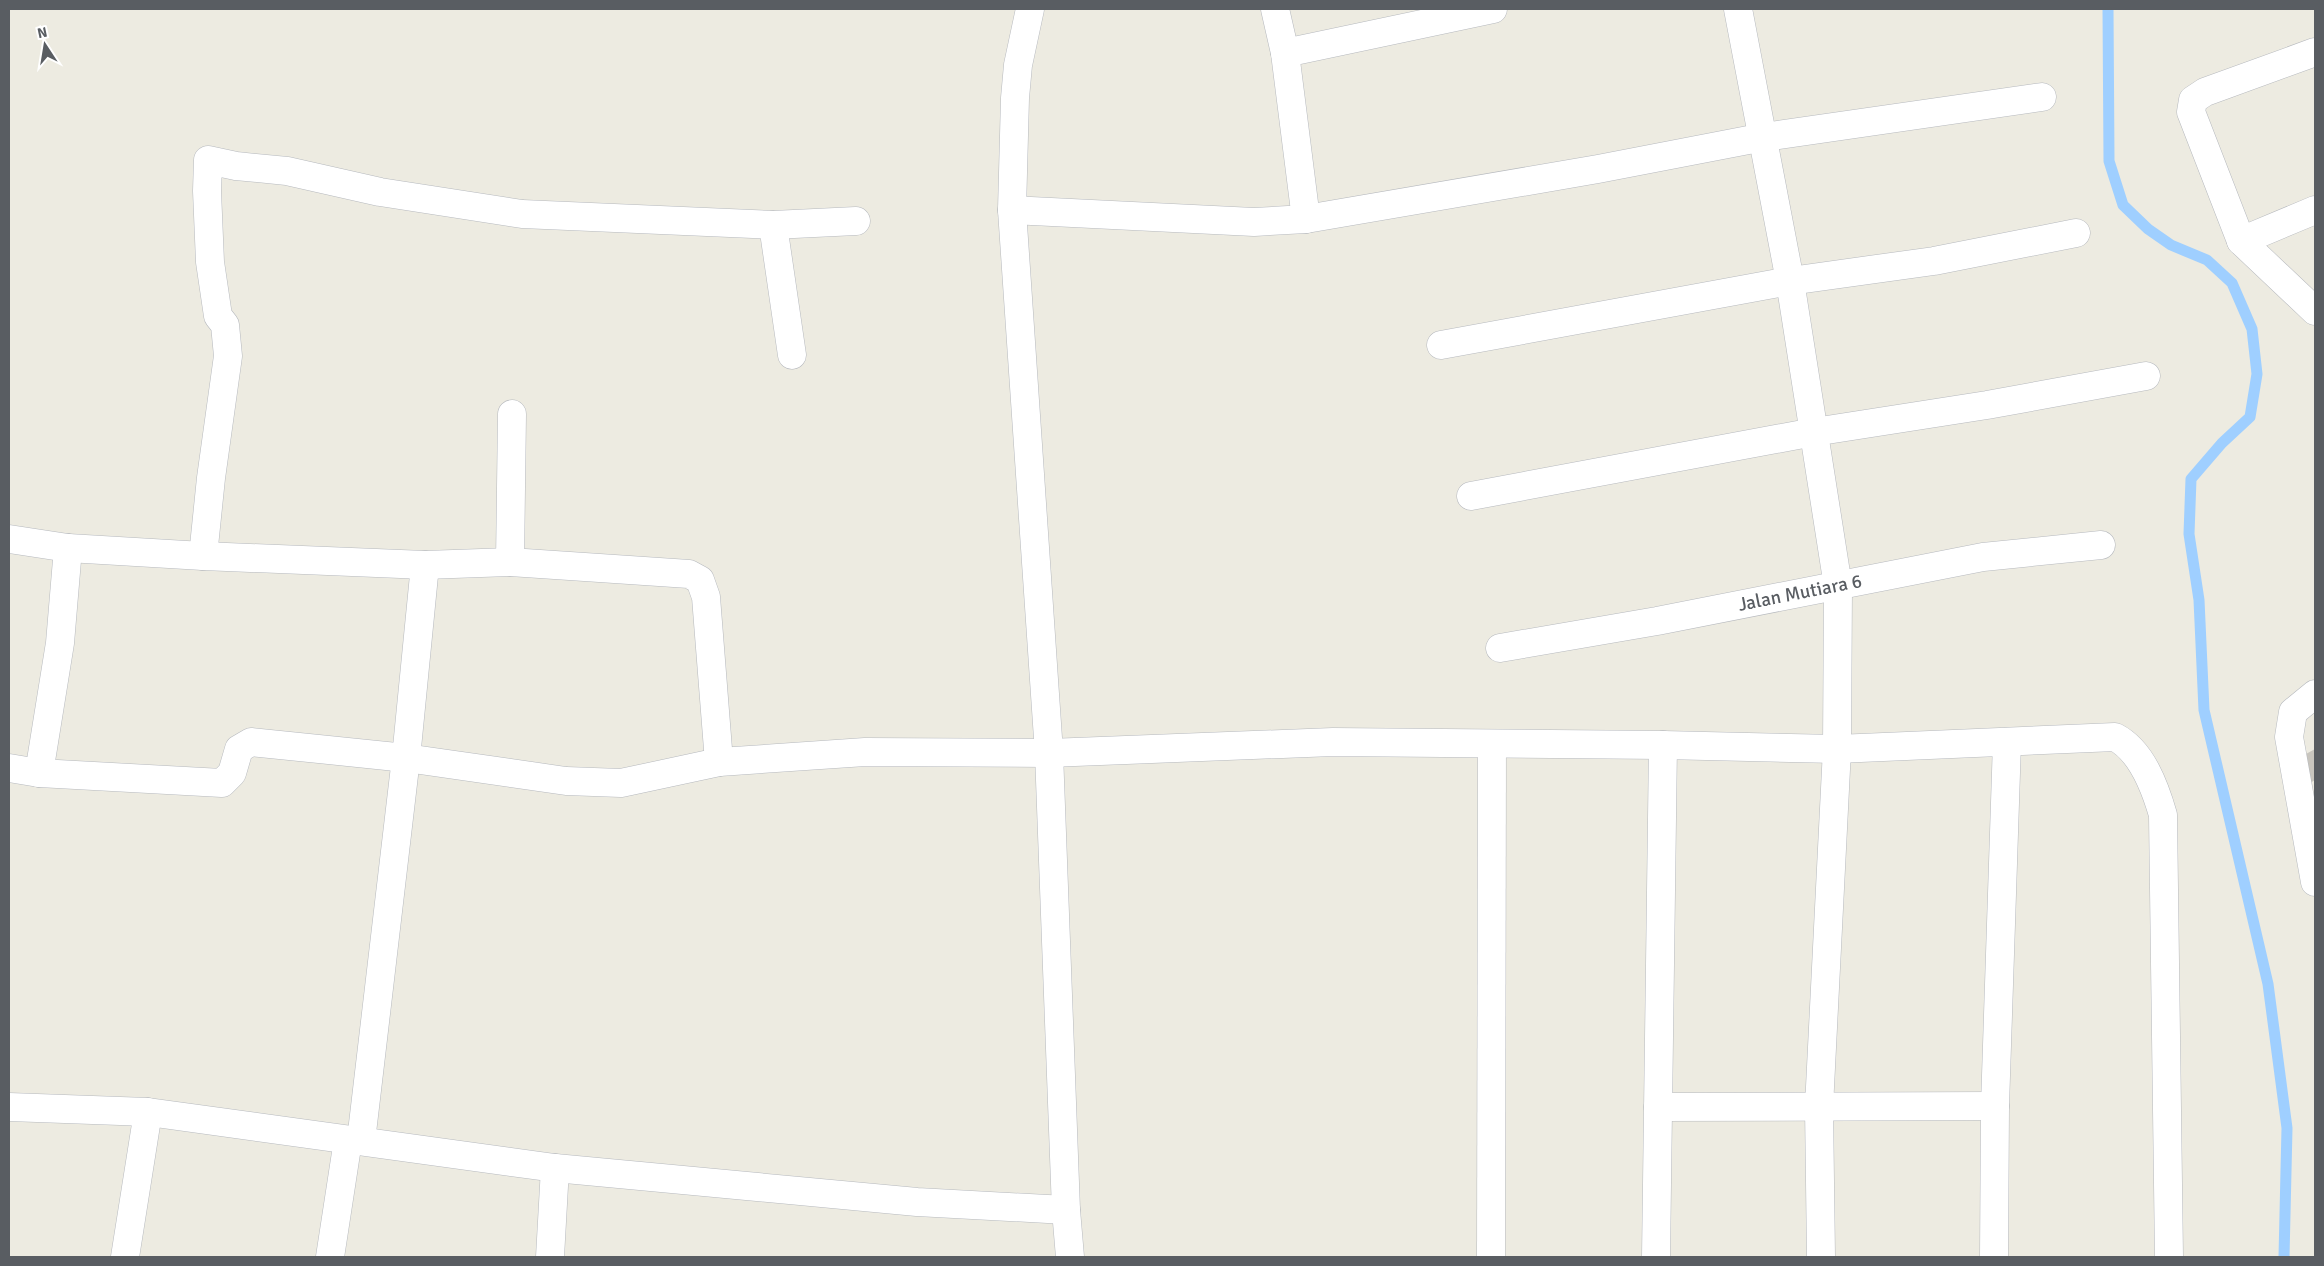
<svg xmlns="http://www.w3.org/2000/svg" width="2324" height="1266" font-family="Signika,sans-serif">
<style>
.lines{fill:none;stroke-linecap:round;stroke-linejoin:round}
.stream{stroke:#9fcfff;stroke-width:11}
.building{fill:#c8c5be}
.street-casing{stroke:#b6b9be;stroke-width:29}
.street{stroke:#fff;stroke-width:28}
.labels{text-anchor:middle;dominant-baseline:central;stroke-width:4.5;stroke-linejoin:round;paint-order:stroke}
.street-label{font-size:19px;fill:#595d62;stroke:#fff}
</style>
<rect width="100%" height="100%" fill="#edebe1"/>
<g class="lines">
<path class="stream" d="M2108 9 2109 161 2123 205 2148 229 2171 245 2207 260 2232 283 2252 329 2257 374 2250 417 2222 443 2191 479 2189 534 2199 600 2204 710 2268 984 2287 1128 2284 1257"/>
</g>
<path class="building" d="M2315 749V780L2310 783 2297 759Z"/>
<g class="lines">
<defs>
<g id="street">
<path d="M1030 9 1018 65 1015 98 1012 210 1049 753 1066 1210 1070 1257"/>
<path d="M1275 9 1285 53 1306 219"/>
<path d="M1738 9 1790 281 1838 586 1837 749 1819 1107 1821 1257"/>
<path d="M2315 52 2205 92 2193 100 2191 112 2241 241 2315 311"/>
<path d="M1285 53 1493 9"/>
<path d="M1012 210 1254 222 1306 219 1598 169 1764 137 2042 97"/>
<path d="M773 225 792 355"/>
<path d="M2241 241 2315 210"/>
<path d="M1441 345 1790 281 1934 261 2076 233"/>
<path d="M1471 496 1814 432 1987 405 2146 376"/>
<path d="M9 539 68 548 203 556 425 565 510 562 689 574 700 580 706 597 719 762 865 752 1049 753 1333 742 1663 745 1837 749 2115 737C2142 751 2155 787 2163 815L2169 1257"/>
<path d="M203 556 211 478 228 356 225 325 218 316 210 262 207 191 208 160 236 166 287 171 380 192 522 214 773 225 856 221"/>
<path d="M510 562 512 414"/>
<path id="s1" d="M1500 648 1657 621 1983 557 2101 545"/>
<path d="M2315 694 2293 712 2289 737 2315 882"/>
<path d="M9 768 39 773 222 783 232 773 239 749 251 742 406 758 566 781 621 783 719 762"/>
<path d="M39 773 60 643 68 548"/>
<path d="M9 1107 148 1112 555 1168 917 1202 1066 1210"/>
<path d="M1658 1107 1995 1106"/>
<path d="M361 1141 406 758 425 565"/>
<path d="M125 1257 148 1112"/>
<path d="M330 1257 348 1140"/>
<path d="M550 1257 555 1168"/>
<path d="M1491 1257 1492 745"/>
<path d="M1656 1257 1663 745"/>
<path d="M1994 1257 1995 1106 2007 742"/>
</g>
</defs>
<use href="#street" class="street-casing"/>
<use href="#street" class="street"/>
</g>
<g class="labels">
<g class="street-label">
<text stroke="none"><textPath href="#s1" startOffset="305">Jalan Mutiara 6</textPath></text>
</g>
</g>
<rect width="2324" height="1266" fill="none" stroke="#595d62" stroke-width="20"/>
<g transform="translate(45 45) rotate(348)" stroke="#ffffff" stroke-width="4" paint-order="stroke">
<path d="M0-4L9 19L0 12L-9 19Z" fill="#595d62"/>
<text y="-8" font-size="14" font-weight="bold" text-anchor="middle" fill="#595d62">N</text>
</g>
</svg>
